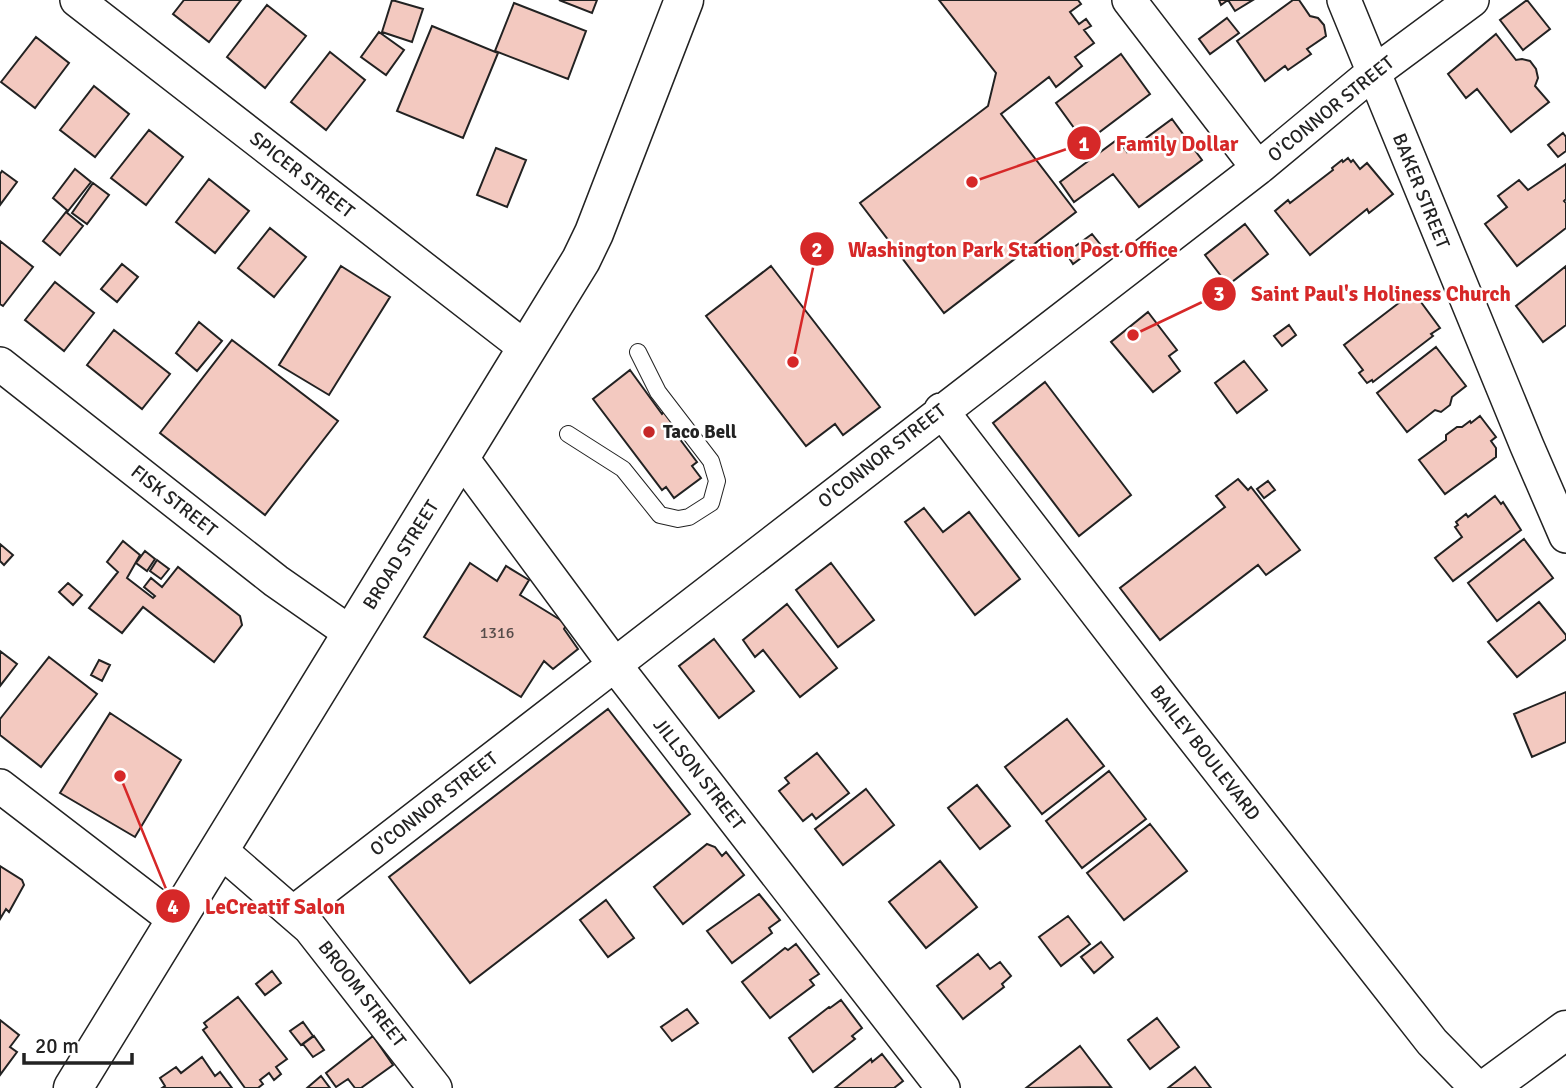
<svg xmlns="http://www.w3.org/2000/svg" width="1566" height="1088" font-family="Signika,sans-serif">
<style>
.building{fill:#f3c9c0;stroke:#222;stroke-width:2}
.lines{fill:none;stroke-linecap:round;stroke-linejoin:round}
.service-casing{stroke:#222;stroke-width:18}
.minor-casing{stroke:#222;stroke-width:36}
.secondary-casing{stroke:#222;stroke-width:41}
.primary-casing{stroke:#222;stroke-width:41}
.service{stroke:#fff;stroke-width:16}
.minor{stroke:#fff;stroke-width:33}
.secondary{stroke:#fff;stroke-width:38}
.primary{stroke:#fff;stroke-width:38}
.poi-dot{fill:#c62828;stroke:#fff;stroke-width:2.5}
.labels{text-anchor:middle;dominant-baseline:central;stroke-width:5;stroke-linejoin:round;paint-order:stroke}
.number-label{font-size:16px;fill:#564c4a}
.street-label{font-size:19px;fill:#222;stroke:#fff}
.poi-label{font-size:19px;font-weight:bold;fill:#222;stroke:#fff;text-anchor:start}
.leader{fill:none;stroke:#d62828;stroke-width:2.5}
.callout-dot{fill:#d62828;stroke:#fff;stroke-width:2.5}
.mark-label{font-size:21px;text-anchor:middle;font-weight:bold;fill:#fff}
.callout-label{font-size:21px;text-anchor:middle;font-weight:bold;fill:#d62828;stroke:#fff;stroke-width:5;stroke-linejoin:round;paint-order:stroke}
</style>
<rect width="100%" height="100%" fill="#fff"/>
<path class="building" d="M184 0H241L209 42 173 14Z
M392 0 423 9 412 42 382 32Z
M559 0H597L592 13Z
M939 0H1078L1081 4 1070 12 1079 24 1086 19 1091 26 1084 30 1094 43 1075 57 1082 66 1056 87 1049 77 1001 114 1076 212 944 313 860 203 988 106 996 73Z
M1219 0H1253L1235 11 1228 0 1221 5Z
M1293 0H1299L1310 16 1318 18 1324 25 1326 36 1307 49 1311 54 1288 70 1285 66 1265 81 1237 41Z
M1527 0 1550 29 1523 50 1500 20Z
M514 3 586 31 568 79 495 51Z
M267 5 306 36 265 88 227 57Z
M1227 18 1239 33 1210 54 1199 39Z
M432 26 498 53 463 138 397 111Z
M379 32 404 50 386 75 361 57Z
M1496 34 1516 60 1522 59 1530 61 1536 69 1538 78 1535 86 1549 102 1511 132 1477 89 1466 98 1448 74Z
M36 37 69 63 35 108 1 82Z
M330 52 365 80 326 130 291 102Z
M1121 54 1150 94 1085 143 1056 103Z
M94 86 129 114 95 157 60 130Z
M1172 119 1202 160 1139 207 1113 174 1074 202 1060 182 1118 139 1127 152Z
M149 130 183 157 146 205 111 178Z
M1563 133 1566 137V151L1558 157 1548 145Z
M496 148 526 160 507 207 477 195Z
M1348 158 1351 162 1353 160 1360 169 1367 163 1393 194 1369 213 1367 209 1310 255 1275 211 1288 200 1290 203 1333 170 1332 168 1342 160 1343 162Z
M1566 164V199L1564 201 1566 203V228L1517 266 1485 224 1507 207 1498 196 1519 180 1528 190Z
M75 169 91 182 68 211 53 198Z
M2 171 17 182 0 205V174Z
M209 179 249 211 215 253 176 222Z
M93 183 109 195 87 224 72 213Z
M66 212 83 226 60 255 43 241Z
M1245 224 1268 254 1228 285 1205 255Z
M270 228 306 257 274 297 238 268Z
M1092 234 1100 244 1073 264 1066 253Z
M0 241 33 267 3 306 0 304Z
M122 264 138 277 117 302 101 289Z
M341 266 390 297 329 395 279 365Z
M771 266 880 407 843 435 835 424 806 446 706 316Z
M1566 266V325L1543 342 1516 306Z
M55 282 94 313 64 351 25 320Z
M1415 294 1440 328 1431 334 1433 336 1373 382 1372 380 1367 383 1359 373 1363 370 1344 345 1404 299 1406 301Z
M1148 312 1177 350 1169 356 1180 371 1153 392 1111 342Z
M199 322 222 341 197 371 176 353Z
M1289 325 1296 335 1282 346 1274 336Z
M114 330 170 374 142 409 87 365Z
M232 340 338 421 265 515 160 433Z
M1436 347 1466 386 1452 397 1450 405 1441 412 1435 410 1407 432 1377 393Z
M1244 361 1267 390 1237 413 1215 383Z
M630 370 662 414 668 408 680 425 673 430 697 462 692 466 701 478 674 498 666 487 662 490 593 399Z
M1045 382 1131 495 1079 536 993 423Z
M1480 416 1496 437 1491 441 1496 448V457L1445 494 1419 460 1446 440V435L1457 427H1462L1470 421 1471 423Z
M1238 479 1248 490 1251 487 1300 550 1266 575 1258 565 1160 640 1120 588 1225 507 1216 496Z
M1268 481 1275 490 1264 498 1257 489Z
M1495 496 1501 504 1503 502 1521 530 1453 581 1435 558 1462 537 1455 527 1458 525 1456 522 1466 514 1468 517Z
M924 508 943 532 969 512 1020 579 975 615 905 522Z
M1524 539 1553 578 1497 621 1468 583Z
M123 541 140 555 127 578 153 598 155 596 144 587 151 578 162 587 178 567 240 616 242 625 214 662 143 607 122 633 89 608 118 572 107 562Z
M0 544 13 555 4 565 0 561Z
M145 551 155 559 147 571 136 563Z
M157 560 169 569 161 579 150 571Z
M470 563 497 581 506 566 529 580 520 595 567 624 564 629 578 649 553 669 544 661 521 697 424 637Z
M831 563 874 620 838 647 796 590Z
M68 583 82 595 73 605 59 592Z
M1539 602 1566 635V639L1517 677 1488 642Z
M787 604 837 668 800 697 763 650 755 657 743 640Z
M714 639 754 691 719 718 679 666Z
M0 651 17 664 0 686Z
M49 657 97 694 41 767 0 735V719Z
M99 660 110 665 102 681 91 675Z
M1566 692V742L1532 757 1514 714Z
M608 709 690 814 470 983 389 877Z
M110 713 181 760 135 837 60 793Z
M1067 719 1104 766 1042 814 1005 767Z
M817 753 849 793 816 819 812 814 803 821 779 791 789 783 785 778Z
M1109 771 1146 819 1082 868 1046 821Z
M977 785 1010 826 980 849 948 808Z
M866 789 894 825 843 865 815 829Z
M1150 824 1187 871 1124 920 1087 873Z
M707 844 715 847 722 856 726 852 744 875 683 924 654 887Z
M940 861 977 907 926 948 889 902Z
M0 866 22 880 24 885 9 912 6 909 0 919Z
M759 894 780 920 769 928 772 933 732 963 707 931Z
M606 900 634 938 608 957 580 920Z
M1068 916 1090 944 1061 966 1039 937Z
M1101 942 1113 957 1094 973 1081 957Z
M796 944 819 974 810 980 814 985 770 1018 742 982 785 948 788 950Z
M978 954 990 969 1000 962 1011 976 1002 984 1004 987 963 1019 937 986Z
M272 971 281 983 265 995 256 984Z
M238 997 287 1059 276 1067 281 1074 274 1080 269 1073 260 1080 263 1084 258 1088H245L203 1030 207 1027 204 1023Z
M841 1000 862 1028 852 1036 855 1039 813 1072 789 1038 829 1007 830 1008Z
M687 1009 698 1023 672 1041 661 1027Z
M1157 1018 1179 1047 1150 1069 1128 1040Z
M0 1020 19 1035 10 1047 17 1052 0 1075Z
M303 1022 313 1036 301 1045 290 1031Z
M314 1036 324 1050 313 1057 303 1044Z
M373 1036 393 1065 361 1088H355L348 1079 336 1087 326 1073Z
M1080 1046 1111 1087 1026 1088Z
M882 1054 903 1081 894 1088H835L871 1059 872 1062Z
M202 1057 215 1076 220 1072 232 1088H162L165 1086 160 1078 176 1067 181 1073Z
M1195 1067 1211 1088H1168Z
M321 1076 330 1088H307Z"/>
<g class="lines">
<defs>
<path id="service" d="M568 434 623 469 660 515 678 519 689 517 711 503 717 481 711 461 658 392 638 352"/>
<path id="minor" d="M77 0 527 349
M1129 0 1258 168
M1344 0 1527 446 1566 536
M0 364 276 581 352 634
M941 410 1167 704 1432 1042 1477 1088
M461 457 614 664 943 1088
M0 786 176 921
M220 850 310 928 435 1088
M293 913 1258 168 1364 80 1472 0"/>
<path id="secondary" d="M1487 1088 1566 1030"/>
<path id="primary" d="M73 1088 581 260 594 233 684 0"/>
</defs>
<use href="#service" class="service-casing"/>
<use href="#minor" class="minor-casing"/>
<use href="#secondary" class="secondary-casing"/>
<use href="#primary" class="primary-casing"/>
<use href="#service" class="service"/>
<use href="#minor" class="minor"/>
<use href="#secondary" class="secondary"/>
<use href="#primary" class="primary"/>
</g>
<circle class="poi-dot" cx="649" cy="432" r="7"/>
<g class="labels">
<g class="number-label">
<text x="497" y="633">1316</text>
</g>
<g class="street-label">
<text transform="translate(1331 109) rotate(-39)">O'CONNOR STREET</text>
<text transform="translate(302 175) rotate(38)">SPICER STREET</text>
<text transform="translate(1421 191) rotate(68)">BAKER STREET</text>
<text transform="translate(882 456) rotate(-38)">O'CONNOR STREET</text>
<text transform="translate(174 501) rotate(38)">FISK STREET</text>
<text transform="translate(401 555) rotate(-58)">BROAD STREET</text>
<text transform="translate(1205 753) rotate(52)">BAILEY BOULEVARD</text>
<text transform="translate(699 774) rotate(52)">JILLSON STREET</text>
<text transform="translate(434 804) rotate(-38)">O'CONNOR STREET</text>
<text transform="translate(362 994) rotate(52)">BROOM STREET</text>
</g>
<g class="poi-label">
<text x="663" y="432">Taco Bell</text>
</g>
</g>
<path class="leader" d="M972 182L1084 143M793 362L817 249M1133 335L1219 294M120 776L173 906"/>
<g class="callout-dot">
<circle cx="972" cy="182" r="7"/>
<circle cx="793" cy="362" r="7"/>
<circle cx="1133" cy="335" r="7"/>
<circle cx="120" cy="776" r="7"/>
<circle cx="1084" cy="143" r="18"/>
<circle cx="817" cy="249" r="18"/>
<circle cx="1219" cy="294" r="18"/>
<circle cx="173" cy="906" r="18"/>
</g>
<g class="mark-label">
<text x="1084" y="151">1</text>
<text x="817" y="257">2</text>
<text x="1219" y="301">3</text>
<text x="173" y="914">4</text>
</g>
<g class="callout-label">
<text x="1177" y="151">Family Dollar</text>
<text x="1013" y="257">Washington Park Station Post Office</text>
<text x="1381" y="301">Saint Paul's Holiness Church</text>
<text x="275" y="914">LeCreatif Salon</text>
</g>
<path d="M24 1053v10h108v-10" fill="none" stroke="#222222" stroke-width="3.5"/>
<text x="35" y="1053" font-size="21" fill="#222222" stroke="#ffffff" stroke-width="5" paint-order="stroke">20 m</text>
</svg>
